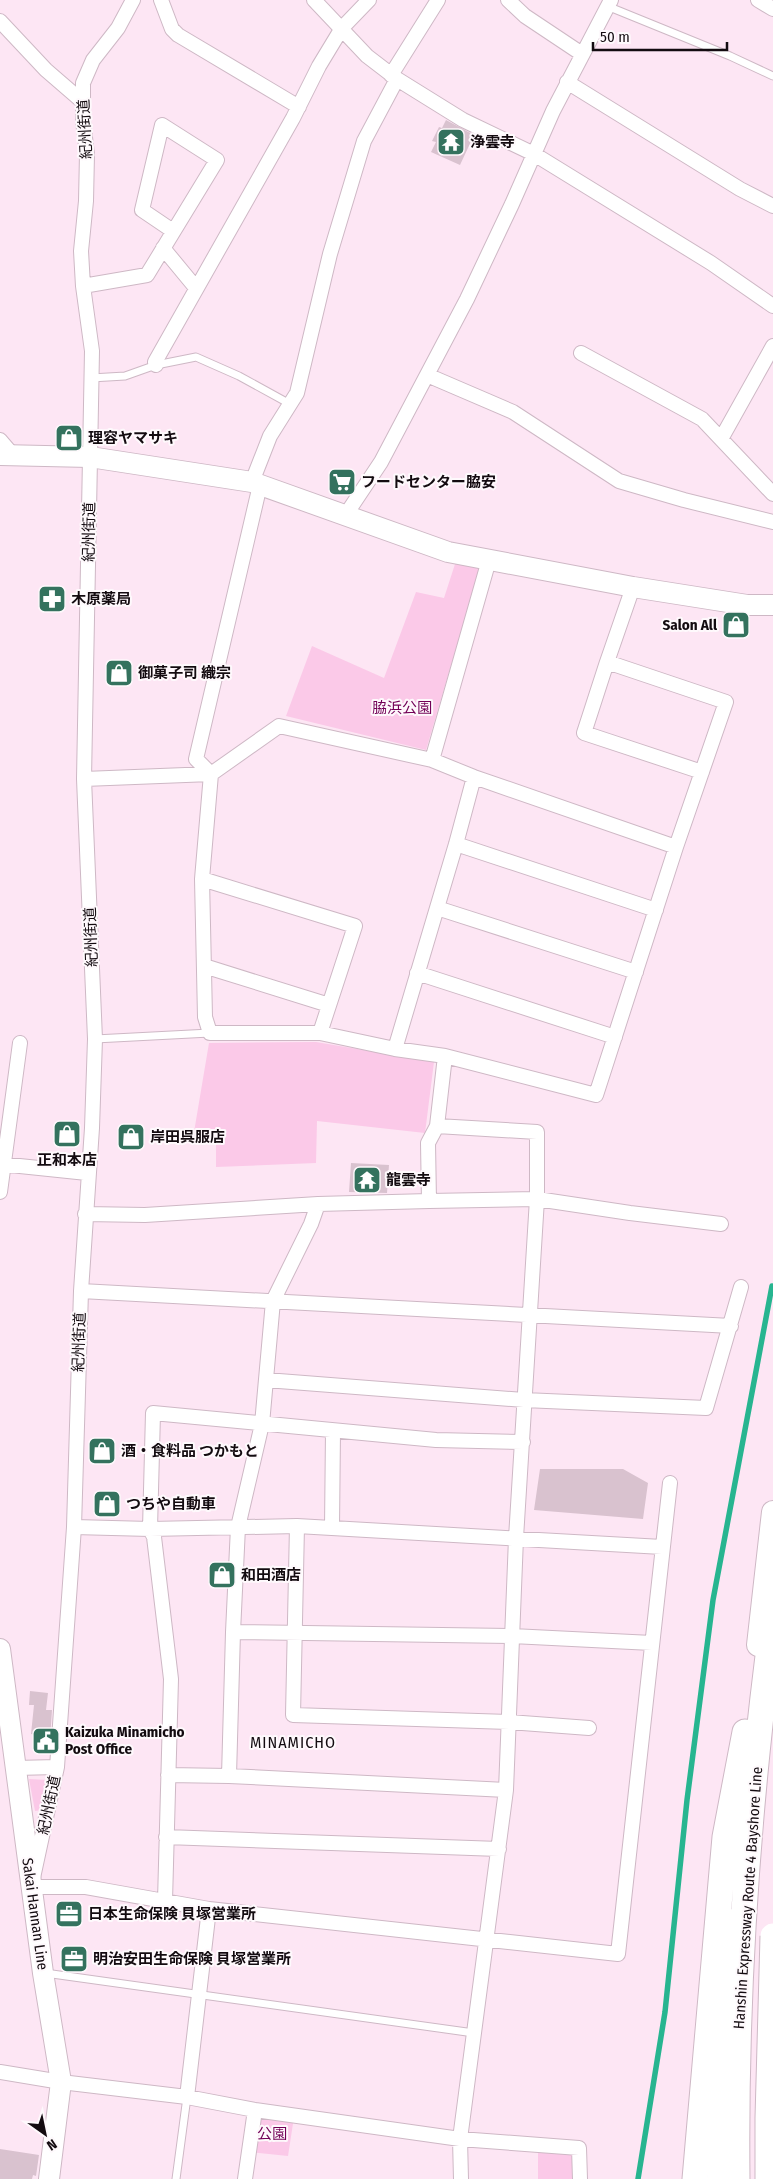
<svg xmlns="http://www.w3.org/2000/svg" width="773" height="2179" font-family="'Fira Sans Condensed','Noto Sans JP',sans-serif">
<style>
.green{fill:#fbc9e8}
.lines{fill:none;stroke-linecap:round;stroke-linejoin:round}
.stream{stroke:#27b590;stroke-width:5.5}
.building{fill:#d9c2cf}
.lane-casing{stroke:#ceb8c5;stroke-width:9}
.street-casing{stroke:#ceb8c5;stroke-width:16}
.secondary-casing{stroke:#ceb8c5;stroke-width:22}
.primary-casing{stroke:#ceb8c5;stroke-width:24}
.highway-casing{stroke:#ceb8c5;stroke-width:27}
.lane{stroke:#fff;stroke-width:7}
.street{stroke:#fff;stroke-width:14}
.secondary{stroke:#fff;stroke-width:20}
.primary{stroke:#fff;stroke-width:22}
.highway{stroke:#fff;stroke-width:25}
.highway-bridge-casing{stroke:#ceb8c5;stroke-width:27;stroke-linecap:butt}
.highway-bridge{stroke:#fff;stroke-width:25}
.labels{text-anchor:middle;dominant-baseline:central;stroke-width:4;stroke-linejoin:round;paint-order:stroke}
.street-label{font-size:15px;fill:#130b10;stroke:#fef9fc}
.poi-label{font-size:15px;font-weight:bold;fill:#130b10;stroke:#fef9fc;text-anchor:start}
.park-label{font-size:15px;fill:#720157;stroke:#fef9fc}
.neighbourhood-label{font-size:16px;letter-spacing:1px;fill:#130b10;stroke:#fef9fc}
</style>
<rect width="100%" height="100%" fill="#fde6f4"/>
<path class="green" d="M455 564 480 567 426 750 286 716 312 646 384 678 416 592 444 598Z
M316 1042 434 1062 425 1133 317 1121 316 1163 216 1167V1139L193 1138 209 1043Z
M29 1779 47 1780 43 1810 35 1811Z
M256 2111 294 2117 288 2156 250 2152Z
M538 2149 575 2151V2179H538Z"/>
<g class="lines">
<path class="stream" d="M638 2179 665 2012 687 1800 713 1600 772 1286"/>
</g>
<path class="building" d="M446 120 474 135 460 165 431 152 436 142 432 141 439 127 442 128Z
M351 1163 389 1165 387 1193 349 1192Z
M540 1469H623L648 1483 643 1519 534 1510Z
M30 1691 48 1693 46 1710H52L49 1754H35L37 1735 31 1734 34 1705H29Z
M0 2149 39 2155 36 2176 33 2175 32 2179H0Z"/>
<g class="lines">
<defs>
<path id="lane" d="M607 6 730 56 773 76
M91 378 125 376 156 365 196 357 239 376 290 404
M95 1039 210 1033
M45 1973 474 2033
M176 2179 187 2097"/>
<path id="street" d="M133 0 118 28 93 60 83 83V121L87 154 86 201 81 251 83 286 92 351 84 779 95 1039 92 1128 81 1291 74 1527 57 1767 31 1887H86L209 1909 187 2097
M161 0 172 29 178 35 299 107
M314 0 367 56 397 79 463 120 534 154 711 263 773 306
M508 0 525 16 582 54
M758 0 773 9
M0 21 46 70 83 102
M391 75 438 0
M567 82 740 189 773 206
M163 248 196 288
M83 286 147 275 217 160 162 125 142 210 173 231
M581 353 702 419 773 494
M156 365 155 362 293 118 319 66 342 28 369 0
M427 375 513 412 619 481 684 500 773 522
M721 439 773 346
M0 440 12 454
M252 482 270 436 297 393 330 254 364 141 397 79
M345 516 381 462 467 299 512 204 553 111 611 0
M633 587 607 662 726 702 676 847 596 1095 445 1056 395 1049 320 1033H210L205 1017 202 879 211 774 279 726 432 760 474 777 676 847
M607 662 584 733 702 772
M432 760 489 560
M211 774 196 759 260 485
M84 779 211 774
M456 844 656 910
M202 879 355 926 320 1033
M437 908 636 972
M204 966 329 1005
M417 973 615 1037
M395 1049 456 844 474 777
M445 1056 437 1126 537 1132V1199L516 1538 506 1790 460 2139 461 2179
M0 1164 87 1173
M0 1192 20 1043
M429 1201 537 1199 630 1213 721 1224
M318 1204 311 1224 273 1301 262 1424 238 1527 233 1632 229 1776 506 1790
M85 1214 145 1215 318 1204 429 1201 428 1143 437 1126
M81 1291 731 1326
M266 1380 524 1400 706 1408 741 1287
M297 1526 293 1715 509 1722 589 1728
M74 1527 150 1529 297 1526 662 1547
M332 1528 333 1431
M233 1632 512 1636 652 1643
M15 1768 57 1767
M168 1775 229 1776
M166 1837 499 1849
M165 1901 171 1679 154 1537 150 1529 153 1413 436 1440 523 1442
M209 1909 618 1954 670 1483
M0 2072 61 2082 187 2097 255 2110 460 2139 579 2148 580 2179
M245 2179 255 2110"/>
<path id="secondary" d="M0 455 90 457 252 482 448 552 633 587 747 605H773
M0 1649 43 1973 61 2082 49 2179"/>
<path id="primary" d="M758 1645 773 1512
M718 2179 729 1920"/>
<path id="highway" d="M695 2179 725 1837 745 1732
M737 2179C735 1992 748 1803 773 1618"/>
</defs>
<use href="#lane" class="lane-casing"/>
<use href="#street" class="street-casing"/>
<use href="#secondary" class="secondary-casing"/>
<use href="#primary" class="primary-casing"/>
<use href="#highway" class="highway-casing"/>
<use href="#lane" class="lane"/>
<use href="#street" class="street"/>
<use href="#secondary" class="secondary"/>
<use href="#primary" class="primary"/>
<use href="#highway" class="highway"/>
<defs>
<path id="highway-bridge" d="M768 2179V2118L773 1936"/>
</defs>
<use href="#highway-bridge" class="highway-bridge-casing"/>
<use href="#highway-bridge" class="highway-bridge"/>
</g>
<defs>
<symbol id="temple-square" viewBox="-11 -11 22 22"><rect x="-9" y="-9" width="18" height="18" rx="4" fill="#34725e" stroke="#fef9fc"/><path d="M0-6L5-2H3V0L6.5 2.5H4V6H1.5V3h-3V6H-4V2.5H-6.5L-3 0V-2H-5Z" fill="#fff"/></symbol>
<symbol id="shop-square" viewBox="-11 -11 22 22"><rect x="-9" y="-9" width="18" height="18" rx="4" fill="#34725e" stroke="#fef9fc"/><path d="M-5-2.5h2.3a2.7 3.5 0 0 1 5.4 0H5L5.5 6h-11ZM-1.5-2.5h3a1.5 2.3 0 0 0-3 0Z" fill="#fff"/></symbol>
<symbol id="supermarket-square" viewBox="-11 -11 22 22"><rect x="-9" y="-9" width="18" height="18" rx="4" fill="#34725e" stroke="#fef9fc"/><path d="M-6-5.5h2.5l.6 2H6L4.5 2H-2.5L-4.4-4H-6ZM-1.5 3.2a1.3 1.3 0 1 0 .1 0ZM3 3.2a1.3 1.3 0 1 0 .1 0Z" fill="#fff"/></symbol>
<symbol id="pharmacy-square" viewBox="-11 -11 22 22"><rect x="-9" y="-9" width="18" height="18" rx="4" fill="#34725e" stroke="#fef9fc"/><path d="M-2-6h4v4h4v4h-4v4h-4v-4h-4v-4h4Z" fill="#fff"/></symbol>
<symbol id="civic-square" viewBox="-11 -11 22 22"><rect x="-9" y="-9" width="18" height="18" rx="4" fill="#34725e" stroke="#fef9fc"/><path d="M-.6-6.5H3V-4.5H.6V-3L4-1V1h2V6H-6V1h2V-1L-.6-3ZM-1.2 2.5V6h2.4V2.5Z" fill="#fff"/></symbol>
<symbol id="office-square" viewBox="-11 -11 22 22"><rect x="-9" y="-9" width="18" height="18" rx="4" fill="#34725e" stroke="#fef9fc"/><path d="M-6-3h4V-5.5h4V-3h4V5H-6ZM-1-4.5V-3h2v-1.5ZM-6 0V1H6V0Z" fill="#fff"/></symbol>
</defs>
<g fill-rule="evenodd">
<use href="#temple-square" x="435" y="126" width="32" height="32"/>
<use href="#shop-square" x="53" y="422" width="32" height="32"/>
<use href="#supermarket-square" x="326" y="466" width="32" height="32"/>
<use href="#pharmacy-square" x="36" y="583" width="32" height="32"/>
<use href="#shop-square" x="720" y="609" width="32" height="32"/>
<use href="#shop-square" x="103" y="657" width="32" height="32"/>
<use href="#shop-square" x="51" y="1118" width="32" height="32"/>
<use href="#shop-square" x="115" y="1121" width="32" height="32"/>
<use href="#temple-square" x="351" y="1164" width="32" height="32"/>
<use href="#shop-square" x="86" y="1435" width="32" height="32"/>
<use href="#shop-square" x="91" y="1488" width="32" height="32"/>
<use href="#shop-square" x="206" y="1559" width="32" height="32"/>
<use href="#civic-square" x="30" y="1725" width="32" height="32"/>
<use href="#office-square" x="53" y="1898" width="32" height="32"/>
<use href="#office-square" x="58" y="1943" width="32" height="32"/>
</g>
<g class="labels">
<g class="street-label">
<text transform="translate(85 129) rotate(-93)">紀州街道</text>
<text transform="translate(89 532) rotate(-89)">紀州街道</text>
<text transform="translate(91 937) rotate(-92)">紀州街道</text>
<text transform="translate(79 1342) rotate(-88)">紀州街道</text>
<text transform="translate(49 1805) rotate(-78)">紀州街道</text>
<text transform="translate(748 1898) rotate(-86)">Hanshin Expressway Route 4 Bayshore Line</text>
<text transform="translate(35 1914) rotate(82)">Sakai Hannan Line</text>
</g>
<g class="poi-label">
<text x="470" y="142">浄雲寺</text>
<text x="88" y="438">理容ヤマサキ</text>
<text x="361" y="482">フードセンター脇安</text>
<text x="71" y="599">木原薬局</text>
<text x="717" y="625" text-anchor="end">Salon All</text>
<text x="138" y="673">御菓子司 織宗</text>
<text x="150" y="1137">岸田呉服店</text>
<text x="67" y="1160" text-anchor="middle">正和本店</text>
<text x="386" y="1180">龍雲寺</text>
<text x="121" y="1451">酒・食料品 つかもと</text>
<text x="126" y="1504">つちや自動車</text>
<text x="241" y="1575">和田酒店</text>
<text x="65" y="1732">Kaizuka Minamicho<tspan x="65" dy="17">Post Office</tspan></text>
<text x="88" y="1914">日本生命保険 貝塚営業所</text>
<text x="93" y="1959">明治安田生命保険 貝塚営業所</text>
</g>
<g class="park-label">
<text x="402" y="708">脇浜公園</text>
<text x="272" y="2134">公園</text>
</g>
<g class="neighbourhood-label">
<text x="293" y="1742">MINAMICHO</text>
</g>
</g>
<g transform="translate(45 2134) rotate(147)" stroke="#fef9fc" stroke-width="4" paint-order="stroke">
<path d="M0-4L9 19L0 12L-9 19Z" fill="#130b10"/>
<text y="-8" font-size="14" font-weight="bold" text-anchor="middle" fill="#130b10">N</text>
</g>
<path d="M593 42v8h134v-8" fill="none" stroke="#130b10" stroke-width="2.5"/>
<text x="600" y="42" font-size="15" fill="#130b10" stroke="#fef9fc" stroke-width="4" paint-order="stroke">50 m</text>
</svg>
